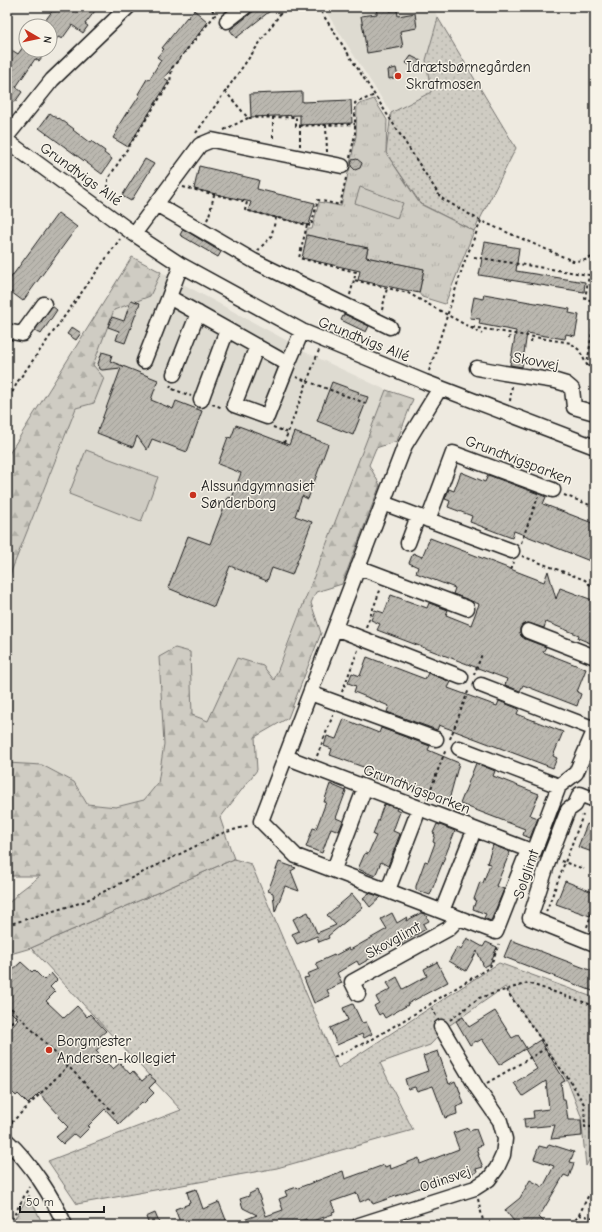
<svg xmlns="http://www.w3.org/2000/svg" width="602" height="1232" font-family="'Comic Neue',sans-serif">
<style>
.built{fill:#dedbd1}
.grass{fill:url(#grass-dots);stroke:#767470}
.forest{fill:url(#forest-firs);stroke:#767470}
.park{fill:url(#park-tufts);stroke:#767470}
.pitch{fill:#cfccc3;stroke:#767470}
.building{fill:url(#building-hatch);stroke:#1c1c1c}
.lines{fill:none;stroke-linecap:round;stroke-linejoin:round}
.minor-casing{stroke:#1c1c1c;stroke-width:17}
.path{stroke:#1c1c1c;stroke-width:2;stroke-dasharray:3 3;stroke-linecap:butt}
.minor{stroke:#f7f3e8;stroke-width:14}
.poi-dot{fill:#c8321e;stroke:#f7f3e8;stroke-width:1.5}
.labels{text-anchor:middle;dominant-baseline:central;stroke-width:3;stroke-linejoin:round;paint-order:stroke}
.poi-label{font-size:15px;fill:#1c1c1c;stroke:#f7f3e8;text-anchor:start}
.street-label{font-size:15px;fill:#1c1c1c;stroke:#f7f3e8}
</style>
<defs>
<pattern id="grass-dots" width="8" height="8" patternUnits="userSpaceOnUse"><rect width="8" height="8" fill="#cfccc3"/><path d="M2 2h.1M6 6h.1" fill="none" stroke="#b1afa7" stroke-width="1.8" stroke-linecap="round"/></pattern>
<pattern id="forest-firs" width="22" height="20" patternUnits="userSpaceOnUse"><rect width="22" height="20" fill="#cfccc3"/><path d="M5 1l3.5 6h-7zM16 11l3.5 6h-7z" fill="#b1afa7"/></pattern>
<pattern id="park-tufts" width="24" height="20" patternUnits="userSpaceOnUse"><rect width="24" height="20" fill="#cfccc3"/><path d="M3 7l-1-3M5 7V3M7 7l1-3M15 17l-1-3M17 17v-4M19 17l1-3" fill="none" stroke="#b1afa7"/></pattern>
<pattern id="building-hatch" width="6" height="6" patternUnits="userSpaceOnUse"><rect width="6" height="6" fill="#bab7af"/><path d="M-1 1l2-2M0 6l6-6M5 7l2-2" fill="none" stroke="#9f9d96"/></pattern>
</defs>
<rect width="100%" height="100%" fill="#eeeae0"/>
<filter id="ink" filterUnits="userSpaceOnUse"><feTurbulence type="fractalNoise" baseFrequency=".025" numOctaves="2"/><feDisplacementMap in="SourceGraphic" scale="8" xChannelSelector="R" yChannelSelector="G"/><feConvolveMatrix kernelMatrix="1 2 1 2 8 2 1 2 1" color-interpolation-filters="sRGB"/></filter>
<g filter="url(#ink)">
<path class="built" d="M323 7H433L438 18 426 60 431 92 391 113Z
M161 272 295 345 305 352 386 390 273 680 237 658 208 721 192 715 190 652 159 657 164 744 158 783 144 800 116 807 87 804 74 782 42 765 7 763V582L76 408 94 403 93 365 114 310 150 296Z"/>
<path class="grass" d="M438 18 516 148 474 231 421 204 386 153 391 113 431 92 426 60Z
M234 859 251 864 338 1068 499 963 595 998V1149L586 1166 581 1116 568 1082 545 1045 505 987 447 1027 430 1045 380 1063 413 1130 277 1168 77 1204 48 1161 181 1110 31 948Z"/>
<path class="forest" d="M132 257 161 272 150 296 114 310 93 365 104 378 94 403 76 408 7 582V457Z
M386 390 413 399 397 441 376 448 369 465 380 485 342 584 316 592 311 603 321 633 288 718 255 737 257 770 220 818 234 859 31 948 7 955V905L19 892 40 876H7V763L42 765 74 782 87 804 116 807 144 800 158 783 164 744 159 657 175 648 190 652 192 715 208 721 237 658 263 666 274 680Z"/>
<path class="park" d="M374 99 387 120 386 153 420 204 474 231 445 304 422 297 419 293 424 269 366 257 368 248 306 235 307 229H312L319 202 341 206 356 136 357 105Z
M29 1195 43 1225H11Z"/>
<path class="pitch" d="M360 187 403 203 397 218 355 203Z
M86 450 158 477 141 522 69 494Z"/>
<path class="building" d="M58 7H98L85 24 88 26 83 33 72 25 62 39 58 37 50 48V26H44L42 25 53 10 55 12Z
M259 7H275L236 38 230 30Z
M376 7H389L390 11 397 10 398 16 415 13 417 28 400 31 403 47 367 53 361 16 377 14Z
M194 10 208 22 164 78 169 81 128 147 113 138 119 128H117L127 112 128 113 140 95 138 94 147 79 149 80 161 60 157 57 164 49 162 48 187 17 188 18Z
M26 43V50H47L39 61 35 59 16 87 22 92 15 102 8 97 7 99V47L18 54Z
M411 56 421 61 416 69 406 63Z
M396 68 398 77 389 79 388 70Z
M302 92V102L351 100 352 123 300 125V115L251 117 250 94Z
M50 113 58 119 59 118 74 129 73 130 90 143 91 141 105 151 104 153 112 159 102 174 39 128Z
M145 159 154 164 131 201 122 196Z
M357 159 362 163 360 168 355 170 351 166 352 160Z
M199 166 259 180 257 189 315 203 309 225 248 211 251 202 194 189Z
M58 213 77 227 23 301 7 289V283Z
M183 229 221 252 218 257 180 235Z
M307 235 368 248 366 257 424 269 419 293 358 280 360 271 302 258Z
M485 242 519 248 516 271 585 282 584 292 479 275Z
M484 294 570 309 569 313 579 315 575 336 566 334 565 339 527 333 522 367 510 365 516 331 479 324 480 319 470 318 474 297 483 299Z
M131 300 140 303 125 343 116 340 119 331 108 327 112 317 124 321Z
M52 306 57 310 41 334 35 330Z
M344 314 369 326 366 332 341 320Z
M72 327 81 333 76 340 67 334Z
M102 352 112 355 110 361 158 380 151 400 173 409 176 401 202 411 187 452 152 439 147 450 137 436 133 447 97 433 121 368 102 370 100 369 98 364Z
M332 382 359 392 358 394 368 397 353 435 317 421Z
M236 425 289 445 294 432 328 444 308 499 302 496 295 516 312 522 292 575 272 568 267 581 230 566 214 607 168 588 188 536 210 544 228 497 232 498 241 473 218 464 228 437 231 438Z
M461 472 485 482 488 475 536 493 546 497 543 504 595 524V563L514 531 512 538 470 522 472 516 448 507 450 501 445 499 449 489 454 491Z
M430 538 544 582 548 571 556 599 560 588 595 601V645L578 638 579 635 546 622 544 628 527 623 522 625 520 628V632L521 636 525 639 546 647 543 652 586 669 577 692 581 694 577 706 523 685 520 691 505 685 507 679 377 630 380 624 371 620 375 610 384 613 391 595 427 608 429 603 448 610 446 615 471 625 479 604 453 594 455 588 416 573 418 567 409 563 413 553 422 557Z
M367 657 425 679 428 673 451 682 448 688 497 706 499 701 519 709 517 714 563 732 553 756 557 758 553 768 439 725 437 730 387 712 389 706 354 692 356 686 348 683 352 673 360 676Z
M344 719 379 733 381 728 430 746 428 750 459 763 449 800 381 774 379 780 363 774 366 768 330 755 332 749 324 746 327 736 336 739Z
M476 763 495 771 493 776 539 794 530 815 538 818 530 838 523 835 525 829 460 804Z
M330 784 346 791 336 818 343 821 339 831 331 828 322 853 306 847 313 828 316 829 322 813 326 802H324Z
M384 804 397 808 396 810 400 812 393 831 400 834 388 866 381 862 375 876 358 869 365 853 368 854 376 836 373 835Z
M437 824 455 831 430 895 416 890V886L425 861 428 862 435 843 433 842 435 834 433 833Z
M587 824 595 827V853L578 847Z
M493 845 510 852 496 886 504 889 491 921 484 918 486 914 473 909 476 900 474 899 480 882 483 883 490 864 487 863Z
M279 862 296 868 291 871 299 891 285 886 275 912 273 893 268 891Z
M565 881 595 893V915L591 913 590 916 556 904Z
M369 893 381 897 370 907 363 898Z
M352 894 363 907 328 936 329 938 319 942 317 936 297 944 292 934 299 931 293 919 308 912 317 933 336 925 327 915Z
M392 913 397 923 407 917 406 921 421 913 425 914 429 921 423 924 426 929 397 946 395 944 359 965 357 961 337 973 342 983 327 990 330 996 314 1003 304 978 309 977 307 974 319 969 316 963 334 955V956L349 948 350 950 387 929 381 919Z
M467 938 483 947 486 942 497 947 490 964 484 967 477 951 466 971 449 961 457 947 461 950Z
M511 940 595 972V992L504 957Z
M21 962 32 972 34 970 44 980 51 973 57 980 50 987 55 992 46 1001 64 1018 77 1006 87 1017 90 1014 106 1031 99 1037 104 1042 96 1051 113 1069 120 1063 130 1074 133 1071 142 1081 149 1075 156 1081 149 1088 154 1093 143 1104 142 1102 119 1124 105 1109 88 1126 90 1127 79 1138 74 1134 63 1144 56 1137 68 1127 58 1117 59 1115 39 1093 28 1104 18 1094 16 1096 7 1087V1032L18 1019 7 1008V975Z
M437 962 448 982 407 1004 408 1005 385 1018 382 1013 379 1015 374 1006 379 1003 376 997 391 989 387 983 397 977 403 989 427 976 424 969Z
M353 1004 362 1023 366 1022 372 1034 364 1038 362 1034 337 1045 330 1028 348 1020 343 1008Z
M495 1011 512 1038 518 1035 526 1048V1049L540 1040 565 1081 561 1083 563 1099H565L568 1120H581L582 1136 551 1139 555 1125 525 1128 524 1119 534 1118 533 1111 549 1109 546 1081 523 1096 514 1083 537 1069 525 1049 499 1065 482 1039 477 1042 476 1041 470 1045 456 1021 463 1017 469 1027Z
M438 1051 449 1084 455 1081 457 1086H458L464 1104 456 1107 457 1114 445 1118 433 1086 417 1091 415 1087 408 1089 405 1079 428 1071 423 1056Z
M468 1128 469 1131 476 1129 482 1145 477 1147 479 1155H478L483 1167 476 1169 477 1172 469 1176 467 1173 437 1184 436 1182 373 1204 370 1198 360 1202 357 1193 331 1202 335 1211 332 1212 333 1214 307 1223 306 1219 289 1225H233V1224L257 1215 243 1208 240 1199 249 1196V1194L257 1190 266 1216 283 1210 279 1199 287 1196 285 1191 297 1187 298 1188 343 1171 345 1179 384 1165 385 1167 390 1165 391 1169 419 1158 420 1164 459 1149 453 1133Z
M549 1144 574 1152 570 1162 574 1163 569 1177 564 1175 539 1217 547 1225H517L505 1210 520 1198 530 1180 543 1187 554 1166 534 1159 539 1146 547 1148Z
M196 1189 203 1209 219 1202 228 1225H181L175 1209 189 1204 188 1203 190 1202 187 1192Z
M155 1213 160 1225H149L146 1217Z"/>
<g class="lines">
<defs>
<path id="minor" d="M227 21 245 7
M7 136 52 80 128 7
M7 141 134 234 181 265 302 331 425 382 595 447
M156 204 254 261 390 327
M134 234 200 145 212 140 342 166
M181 265 169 297 288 364 302 331
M7 331 22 334 44 304
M257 346 234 405 267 417 288 364
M144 361 169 297
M477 368 504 373 556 381 566 384 572 389 574 407 595 413
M174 374 198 313
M440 388 405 445 261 821 296 856 496 932 525 858
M201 400 227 330
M383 503 512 551
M428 520 453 453 553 490
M408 543 418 516
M358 567 467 608
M335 628 461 677
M528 631 595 657
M481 685 595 729
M310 693 436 739
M459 748 559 786
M286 757 534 852 559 786 576 773 595 729
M595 800 580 794 575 805 568 810 550 856 530 918 595 944
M334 869 362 795
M388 890 416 817
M442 911 471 838
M358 994 352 982 448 929 459 918
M7 1141C31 1163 52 1196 65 1225
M359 1225 475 1188 489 1179 497 1168 503 1155 505 1139 500 1121 477 1088 441 1027"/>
</defs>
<use href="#minor" class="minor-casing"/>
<path class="path" d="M318 7 441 198 481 221 573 261 585 260 595 256
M225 91 248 118 296 117V126L355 124
M273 117V140
M300 125V146
M326 125 327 152
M224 130 248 118
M196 133 285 7
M350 158 355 134V103L375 95
M183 187 247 202 245 210 311 226 318 200 340 205 346 178
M108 188V179L170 82 172 68 215 15 211 7
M207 220 209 216 214 195
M307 225 299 258 356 272 354 280 408 293 482 334
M258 251 260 248 271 237 276 218
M474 257 589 275 585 299 595 301
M350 295 354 280
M382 310 387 288
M472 327 571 343 579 350 587 365 595 313
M509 339 510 333
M531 342 532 337
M587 365 595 370
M429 371 440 338 464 263 481 221
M296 377 365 403
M171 385 170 388 191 396
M510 401 512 386
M7 403 18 381 120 239
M212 404 223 408
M273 427 288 433
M284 443 319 350
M564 495 595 507
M521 543 538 497
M522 556 585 580 589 584 595 587
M511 569 514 562
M366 627 381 588
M474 675 482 654
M342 692 358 650
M450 739 469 689
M317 756 333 715
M427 799 446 749
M561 861 584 869
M546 912 583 815
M7 925 83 902 220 834 250 825
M587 927 591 915 595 916
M506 990 545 1045V1049
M7 1004 116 1115
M436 1016 430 1004 490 967 499 944
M450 1020 479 998 528 983 595 1006
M7 1027 18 1015
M334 1057 371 1040 429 1005
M487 1083 545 1049 569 1079 584 1104 585 1127H595
M7 1127 68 1066
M478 1199 484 1225
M579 1215 595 1218
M9 1225 29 1187
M572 1225 579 1215 595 1182"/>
<use href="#minor" class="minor"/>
</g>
</g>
<g class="poi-dot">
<circle cx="398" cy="76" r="4"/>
<circle cx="193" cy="495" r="4"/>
<circle cx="49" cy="1050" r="4"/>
</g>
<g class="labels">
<g class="poi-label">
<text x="406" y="67">Idrætsbørnegården<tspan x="406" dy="17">Skratmosen</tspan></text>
<text x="201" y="486">Alssundgymnasiet<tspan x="201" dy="17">Sønderborg</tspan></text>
<text x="57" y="1041">Borgmester<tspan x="57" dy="17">Andersen-kollegiet</tspan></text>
</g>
<g class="street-label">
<text transform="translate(81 174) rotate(36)">Grundtvigs Allé</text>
<text transform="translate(364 339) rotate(22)">Grundtvigs Allé</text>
<text transform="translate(536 361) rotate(10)">Skovvej</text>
<text transform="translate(519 460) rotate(21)">Grundtvigsparken</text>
<text transform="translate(417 789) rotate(21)">Grundtvigsparken</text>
<text transform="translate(526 874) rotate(-71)">Solglimt</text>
<text transform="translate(393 940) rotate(-29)">Skovglimt</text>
<text transform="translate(445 1179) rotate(-19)">Odinsvej</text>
</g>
</g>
<rect width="602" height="1232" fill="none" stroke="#f7f3e8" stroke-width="24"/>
<rect x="12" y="12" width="578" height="1208" fill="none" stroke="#1c1c1c" stroke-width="1.5" filter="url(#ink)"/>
<g transform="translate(38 38) rotate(99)"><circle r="19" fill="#f7f3e8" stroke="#9f9d96"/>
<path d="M0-3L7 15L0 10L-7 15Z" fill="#c8321e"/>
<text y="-6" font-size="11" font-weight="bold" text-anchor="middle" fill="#1c1c1c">N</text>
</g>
<path d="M20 1206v6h84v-6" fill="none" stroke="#1c1c1c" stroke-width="2"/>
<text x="26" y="1206" font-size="12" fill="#1c1c1c" stroke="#f7f3e8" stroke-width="3" paint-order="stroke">50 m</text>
</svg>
